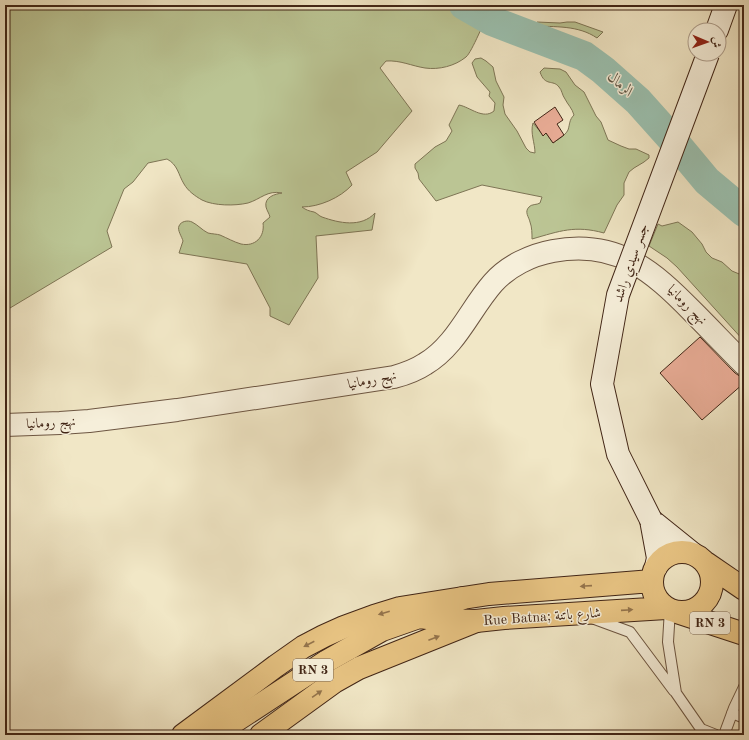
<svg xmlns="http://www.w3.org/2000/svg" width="749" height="740" font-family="'Old Standard TT',Amiri,serif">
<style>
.green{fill:#bbc594;stroke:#7e7555}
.water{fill:#9bc1b0;stroke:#778372}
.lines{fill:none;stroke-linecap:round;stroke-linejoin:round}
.river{stroke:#9bc1b0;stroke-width:30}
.building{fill:#e9ac96;stroke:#412516}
.service-casing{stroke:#6d5642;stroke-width:12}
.tertiary-casing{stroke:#6d5642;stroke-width:24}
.secondary-casing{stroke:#412516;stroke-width:24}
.primary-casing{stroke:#412516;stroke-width:24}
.trunk-casing{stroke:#412516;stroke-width:24}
.service{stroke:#f6efda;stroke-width:10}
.tertiary{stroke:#f6efda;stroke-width:22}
.secondary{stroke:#f6efda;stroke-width:22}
.primary{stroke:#e8c483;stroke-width:22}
.trunk{stroke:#e8c483;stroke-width:22}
.rail-casing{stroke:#412516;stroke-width:4.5}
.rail{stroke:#f6efda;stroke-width:3;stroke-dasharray:9;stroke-linecap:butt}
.secondary-bridge-casing{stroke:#412516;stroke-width:24;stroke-linecap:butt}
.secondary-bridge{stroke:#f6efda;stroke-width:22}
.oneway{fill:#94744c}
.labels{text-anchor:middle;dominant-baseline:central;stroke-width:3;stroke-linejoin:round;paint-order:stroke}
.shield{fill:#f6efda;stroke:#776251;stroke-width:1}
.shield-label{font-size:13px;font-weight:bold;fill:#412516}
.street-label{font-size:14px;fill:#412516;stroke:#f6efda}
.water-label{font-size:15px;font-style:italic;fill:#5c5444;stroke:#f6efda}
</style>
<rect width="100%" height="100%" fill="#f1e7c6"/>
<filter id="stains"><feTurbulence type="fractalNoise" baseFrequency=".005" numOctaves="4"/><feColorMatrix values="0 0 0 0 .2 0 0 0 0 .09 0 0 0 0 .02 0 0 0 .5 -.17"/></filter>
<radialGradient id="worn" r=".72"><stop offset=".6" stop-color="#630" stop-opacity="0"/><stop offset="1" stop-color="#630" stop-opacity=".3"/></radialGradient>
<path class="green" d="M5 5H490V10C485 19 472 52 466 57 455 66 439 70 425 68 412 66 400 60 386 61L380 68 412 111 377 152 346 172 352 185C340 198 319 207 302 207 306 210 309 211 314 212 317 213 319 216 322 217 339 223 361 228 375 213L372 230 316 236 318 278 289 325 270 316V308L247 264 179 253 183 241C182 237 177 230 179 226 181 221 188 220 192 222 198 225 202 230 208 233 212 234 217 234 220 235 227 238 234 242 241 244 255 247 265 237 263 223L270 217C269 213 267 211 266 207 264 197 275 194 282 193 267 190 261 199 248 203 235 206 214 206 202 200 195 196 188 191 184 184 178 174 178 165 167 159L148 163 133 182 124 189 107 231 112 247 5 311Z
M537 22 560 23 567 22H575L603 32 597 38C578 25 555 27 533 26Z
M481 58 486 61 493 67 496 81 504 97 503 105 505 114 517 131 526 148 530 152 535 153C535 143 530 133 533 123L543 135 546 133 553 143C558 139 565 136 568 130 570 124 569 120 574 115 572 108 568 105 565 99 562 95 562 90 559 87 553 79 545 87 540 72L544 68 560 69 566 72 575 85 584 92 596 116 601 122 608 140 621 146 629 149H636L649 155V158L644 162 634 168 629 172 624 183V195L617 205 604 233C575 225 560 231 532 239 532 234 532 227 530 222 529 217 524 212 529 207 531 204 537 205 540 203L542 197 482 185 436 201 419 179 418 173 415 168V164L435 147 446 141 452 131 449 125 459 105C470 107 483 120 494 111L495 103 489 96 490 92 477 77 472 63 475 59Z
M678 222 692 232 702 244 706 252 712 258 722 262 732 271 744 276V341L677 267 667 258 649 246 658 224 662 226Z"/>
<path class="water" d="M430 5H477L480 7 475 19 465 12 453 10Z"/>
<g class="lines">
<path class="river" d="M464 5 492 21 584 56 603 70 638 101 672 139 707 181 744 212"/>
</g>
<path class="building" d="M555 107 563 120 557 124 564 135 553 143 546 133 543 136 534 122Z
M700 337 735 373 744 379V383L702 420 660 373Z"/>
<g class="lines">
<defs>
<path id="service" d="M670 609 668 642 676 693 701 729 716 735
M592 618 630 632 674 691
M732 713 744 718
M724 735 734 708 744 687"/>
<path id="tertiary" d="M5 425 60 423 89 421 177 410 394 377C405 374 416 370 425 364 456 346 470 309 493 283 508 266 531 255 553 251 616 239 652 270 693 312 710 329 727 347 744 364"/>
<path id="secondary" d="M717 30 726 5
M651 520 692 553
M651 520 658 558 656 567"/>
<path id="primary" d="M652 582a30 30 0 1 1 60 0a30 30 0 1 1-60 0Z
M706 563 744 589
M677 612 744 634
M419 617 445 620 476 621 504 618 666 608
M214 735 327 661 382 630 419 617 440 606 463 598 489 594 652 581"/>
<path id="trunk" d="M183 735 276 666 303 647 324 636 344 627 374 616 400 608 463 598
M261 735 334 682 359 668 476 621"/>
</defs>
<use href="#service" class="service-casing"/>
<use href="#tertiary" class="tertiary-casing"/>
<use href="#secondary" class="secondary-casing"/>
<use href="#primary" class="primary-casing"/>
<use href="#trunk" class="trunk-casing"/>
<use href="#service" class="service"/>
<use href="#tertiary" class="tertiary"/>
<use href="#secondary" class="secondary"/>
<use href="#primary" class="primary"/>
<use href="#trunk" class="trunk"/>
<defs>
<path id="rail" d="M451 735 496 734 519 735"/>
</defs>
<use href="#rail" class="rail-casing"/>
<use href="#rail" class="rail"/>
<defs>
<path id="secondary-bridge" d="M651 520 618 454 602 384 618 295 708 54"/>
</defs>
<use href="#secondary-bridge" class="secondary-bridge-casing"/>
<use href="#secondary-bridge" class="secondary-bridge"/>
</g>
<defs><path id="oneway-solid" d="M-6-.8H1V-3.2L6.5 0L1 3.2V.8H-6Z"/></defs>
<g class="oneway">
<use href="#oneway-solid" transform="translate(586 586) rotate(176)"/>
<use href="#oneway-solid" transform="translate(627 610) rotate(-4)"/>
<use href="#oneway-solid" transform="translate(384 613) rotate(164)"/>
<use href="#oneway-solid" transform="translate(434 638) rotate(-21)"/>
<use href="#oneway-solid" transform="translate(309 644) rotate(153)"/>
<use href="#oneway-solid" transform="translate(317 694) rotate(-35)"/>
</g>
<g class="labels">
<g class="shield">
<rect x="690" y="612" width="40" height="22" rx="3"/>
<rect x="293" y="659" width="40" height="22" rx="3"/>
</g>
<g class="shield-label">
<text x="710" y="623">RN 3</text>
<text x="313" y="670">RN 3</text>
</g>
<g class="street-label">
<text transform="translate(631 263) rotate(-71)">جسر سيدي راشد</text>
<text transform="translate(687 305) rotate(45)">نهج رومانيا</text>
<text transform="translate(372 380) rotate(-11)">نهج رومانيا</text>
<text transform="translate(51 423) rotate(-3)">نهج رومانيا</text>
<text transform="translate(542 617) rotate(-4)">Rue Batna; شارع باتنة</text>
</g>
<g class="water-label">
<text transform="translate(620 85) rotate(42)">الرمال</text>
</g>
</g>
<rect width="749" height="740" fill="none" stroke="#f1e7c6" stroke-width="20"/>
<rect x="6" y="6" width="737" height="728" fill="none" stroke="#412516" stroke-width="2"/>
<rect x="10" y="10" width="729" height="720" fill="none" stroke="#412516"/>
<g transform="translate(707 42) rotate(92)"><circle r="19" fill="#f6efda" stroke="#ae9e8c"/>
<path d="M0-3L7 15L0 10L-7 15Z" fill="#8f2418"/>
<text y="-6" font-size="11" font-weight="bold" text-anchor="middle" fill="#412516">ش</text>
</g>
<rect width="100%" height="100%" filter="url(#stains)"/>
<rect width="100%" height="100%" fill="url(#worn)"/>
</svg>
